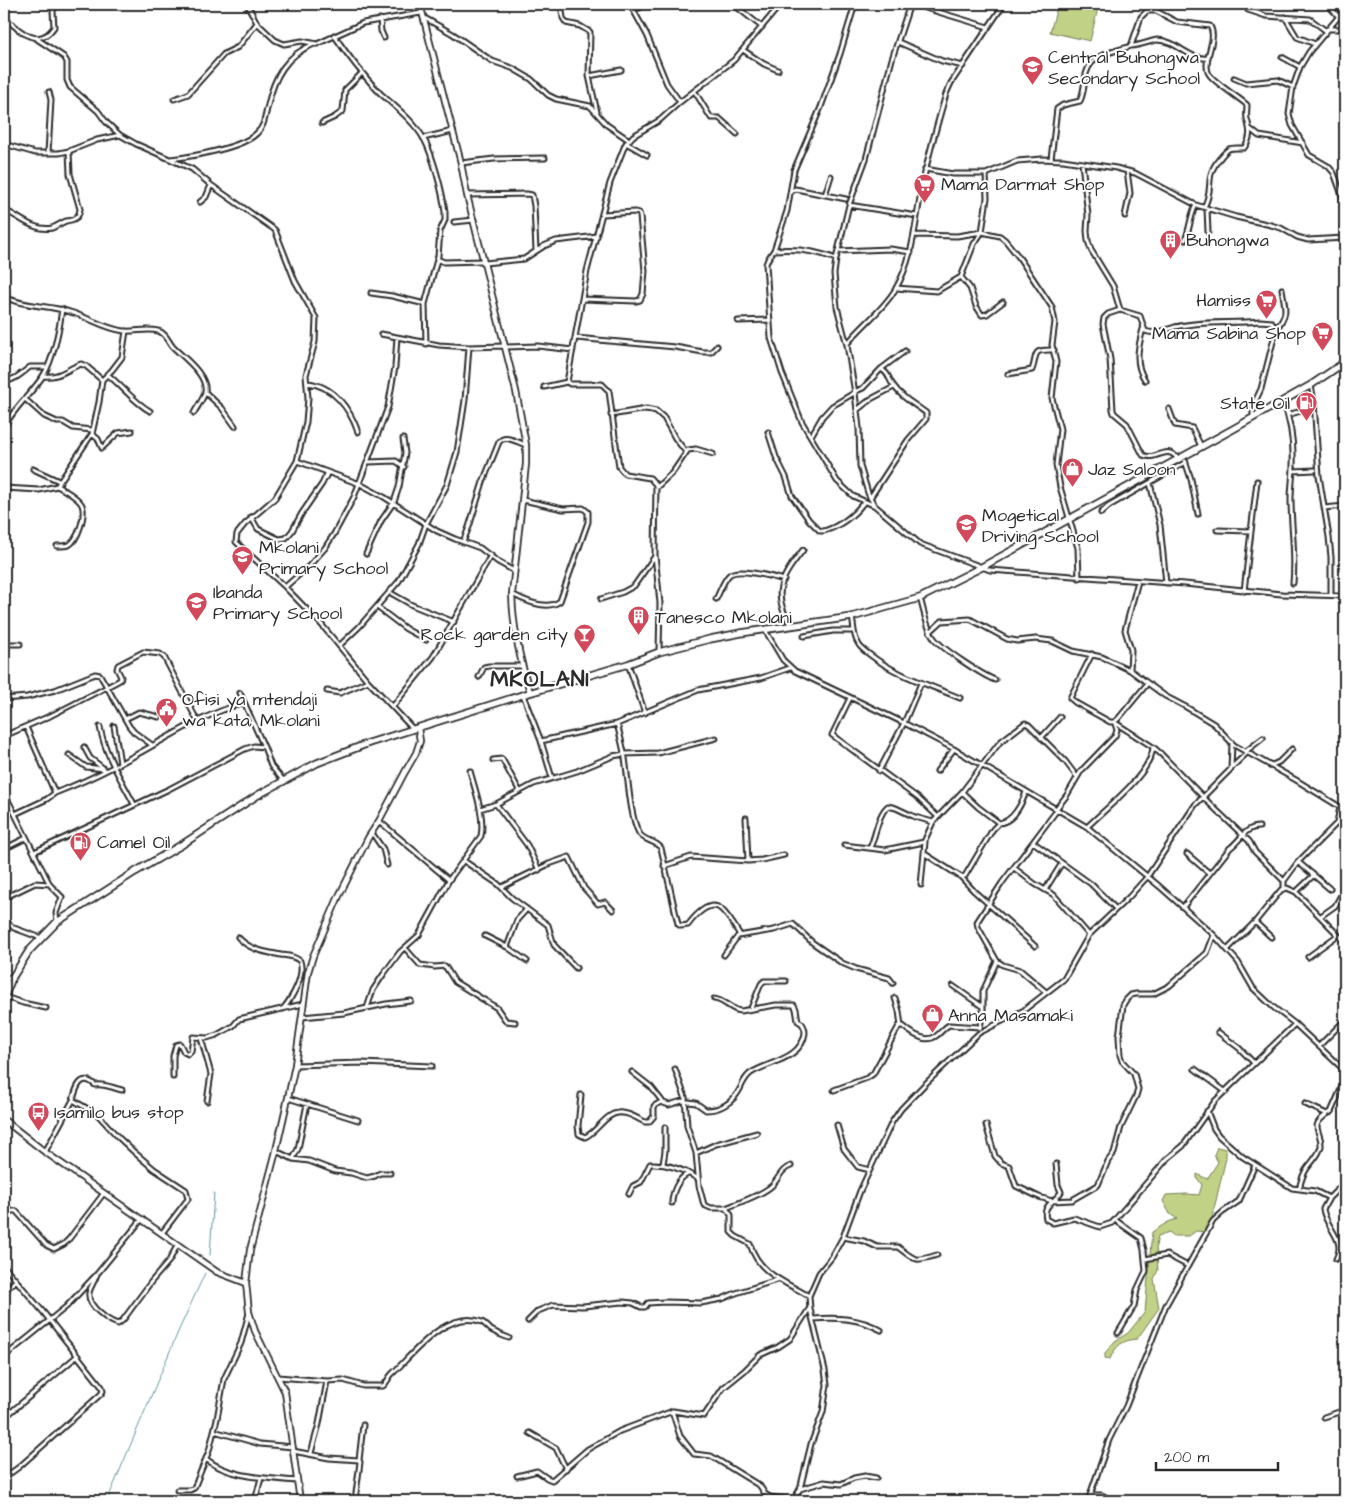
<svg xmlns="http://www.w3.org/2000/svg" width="1349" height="1505" font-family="'Architects Daughter',sans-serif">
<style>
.green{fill:#c1d186;stroke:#767e58}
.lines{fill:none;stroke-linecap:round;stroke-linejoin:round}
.stream{stroke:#65959c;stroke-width:1}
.minor-casing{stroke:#2b2b2b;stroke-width:7}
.tertiary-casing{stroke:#2b2b2b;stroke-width:8}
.trunk-casing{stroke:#2b2b2b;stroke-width:9}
.minor{stroke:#fff;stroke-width:3}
.tertiary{stroke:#fff;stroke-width:4.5}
.trunk{stroke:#fff;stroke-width:5.5}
.labels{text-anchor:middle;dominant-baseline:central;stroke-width:4;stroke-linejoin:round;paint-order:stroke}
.poi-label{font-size:18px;fill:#2b2b2b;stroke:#fff;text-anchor:start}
.district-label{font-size:22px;font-weight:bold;letter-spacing:1px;fill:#2b2b2b;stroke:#fff}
</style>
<rect width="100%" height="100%" fill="#fff"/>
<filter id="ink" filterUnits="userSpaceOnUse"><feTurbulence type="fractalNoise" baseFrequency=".02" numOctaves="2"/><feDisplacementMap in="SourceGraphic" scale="10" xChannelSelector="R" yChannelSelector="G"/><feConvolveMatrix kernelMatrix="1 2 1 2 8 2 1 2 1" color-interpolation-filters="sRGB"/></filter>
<g filter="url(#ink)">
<path class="green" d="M1058 4H1099L1090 41 1050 32Z
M1217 1147 1226 1149V1158L1210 1226 1206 1232 1196 1231 1189 1236H1174L1169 1232 1158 1236 1156 1246 1158 1270 1154 1279 1159 1308 1137 1339C1123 1340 1116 1345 1110 1359L1105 1358V1353L1115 1341 1128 1333 1145 1312 1152 1232 1168 1222 1177 1219 1170 1214 1163 1201 1166 1195 1187 1194 1199 1195 1202 1185 1197 1178V1174L1207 1179 1218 1162 1214 1155Z"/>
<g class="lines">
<path class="stream" d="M210 1255 214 1193
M107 1501 178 1332 205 1273"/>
<defs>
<path id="minor" d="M247 4 257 23 275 40 284 44 302 41 317 44 363 23 421 13
M561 4 563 18 566 23 580 26 590 32 589 76 597 112
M630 4 647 35 667 84 680 102
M733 4 762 27
M855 4 840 54 821 107 794 170 787 211 774 250 768 259 766 264 771 338 782 373 802 422 837 481 853 496 873 505
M891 4 909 6
M910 4 892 59 866 159 849 205 836 259 834 274 837 307 847 345 855 393 859 428 860 466 868 493 874 505 920 544 990 570 1185 584 1282 594 1345 596
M912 4 988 27
M1327 4 1338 16
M1345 9 1309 52 1300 67 1293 87 1289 114 1292 125 1309 155 1328 166 1334 173 1343 198 1345 216
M633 10 645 6 666 4
M1248 10 1266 16 1310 19 1325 30
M4 17C19 31 39 50 54 27L53 11 56 4
M423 17 453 34 492 61 512 68 531 79 548 95 556 99 590 106 607 125 629 140
M1285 17 1297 37 1315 44
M380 19 381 31 384 38
M1327 29H1345
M334 35C348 56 362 74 379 92 395 107 413 120 424 139 433 155 443 194 445 212V220L440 231 438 256 425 304 426 344
M37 39 64 57 67 62V80L70 87 98 111 106 122 120 135 136 144 192 169 211 185 275 230 295 281 316 318 315 342 306 375 308 398 306 422 297 461 275 498 245 524 237 534 236 542 285 587 321 624 368 681 413 729
M898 42 942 61 963 66
M1131 46C1138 46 1154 40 1157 40 1177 40 1187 60 1208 58
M743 50 764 64 778 70
M1282 57 1300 67
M589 76 621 70
M1234 78 1246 83 1278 80 1293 87
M695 92 711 118H719L737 134
M174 99 188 94 224 54 238 47 257 23
M322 123 335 117 343 111 345 90 361 74
M1250 129 1259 136 1303 143
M423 138 453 131
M626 143 647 155
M4 144 35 153H59L69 151 97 140 120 135
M48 153 51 100 49 92
M170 159C190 157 243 148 257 133 265 126 265 115 268 105 274 77 286 55 314 44
M1051 159 1057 109 1063 105 1080 101C1084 93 1084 83 1086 74 1091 53 1114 52 1131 46L1141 17 1147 11H1156L1177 22 1210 26C1218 39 1203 58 1208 72 1210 80 1240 98 1247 105 1247 110 1246 114 1247 119 1250 130 1252 137 1244 148 1229 148 1230 146 1220 158 1203 178 1215 188 1204 207
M461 163 494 159 545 158
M1082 163 1088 215 1087 231 1088 241 1091 250 1113 286 1120 310 1140 316 1145 331C1156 335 1165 330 1175 327 1203 320 1232 324 1260 321L1272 322 1276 330 1261 389 1253 406V418
M925 169 953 174H986L1017 161 1042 159 1063 160 1116 168 1135 173 1196 205 1236 217 1271 225 1281 228 1297 237 1308 240 1345 238
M792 191 795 189 801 190 846 199
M467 195 527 194 532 195 534 206 536 251
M825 195 831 176
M200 202 206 197 211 185
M849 205 917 216
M1207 208 1208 232
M4 210C19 216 34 232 52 228 57 226 61 223 66 221 74 220 79 218 80 209L70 174 69 151
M1125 216 1130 193 1127 171
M454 222 474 220
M914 235 957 236 982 232 1000 236 1005 240 1018 256 1052 307 1055 322 1052 345 1056 362 1052 398 1060 429 1056 465 1060 487 1078 548 1079 578
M1185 240C1190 229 1190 216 1196 205
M774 250C796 248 815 250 836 259
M838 251 890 249 911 252
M437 259 444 262 483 261
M485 263 524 259 544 246 556 241 597 236
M961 277 970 288 976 306 982 315 987 314 1003 302
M896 288 937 291 961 277 974 244 982 232 987 198 986 174
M371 293 392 296 425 304
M4 297C25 307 48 305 70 312 88 317 105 329 124 331 135 332 148 328 158 331 166 333 168 341 173 347 183 357 208 375 205 392 204 398 197 407 194 413
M582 299 636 301 640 300 643 294 645 271 640 216 639 213 635 212 603 214
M1120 310 1108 314 1104 318 1103 324 1110 359 1113 410 1114 413 1127 424 1143 455C1157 462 1166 443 1178 459
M738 321 769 320
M1143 329C1138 347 1134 364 1145 380
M1276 329C1289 313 1285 309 1282 289
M381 334 439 345 469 347 505 346
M576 338 675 347 703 352H711L717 346
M847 344C862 325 882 311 895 290 914 258 915 222 922 187 928 155 937 125 946 94L951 83 1004 4
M506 347 538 346 573 350
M107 374C122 386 134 402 150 411
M1008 374 1032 370C1038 355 1030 349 1054 350
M43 376C59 378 67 369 81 364L86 366 102 380
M4 381C14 381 22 373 30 367H47
M307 383C333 385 350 409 358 432
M1311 385 1314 402 1319 476 1329 537 1331 557V595
M544 387 567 382
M205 392 222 408 235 426
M854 392 863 388 881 369 905 351
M25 399 44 416 57 422H63L73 428 92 430
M1283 401C1291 422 1294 442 1293 465 1293 476 1291 488 1291 499 1291 528 1296 554 1293 583
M1169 409 1175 425 1192 428 1201 446
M857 410 871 399 894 387
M1288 413 1291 414 1311 408
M611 415 646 409 656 411 664 418 675 438 686 452
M4 427C14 408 31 394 43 376 53 361 60 327 62 309
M768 432 776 457 786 477 792 496 809 520 820 531H824C840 526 854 515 864 502
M92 434 98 439 102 448 118 433 132 431
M811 436 822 417 832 406 854 393
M297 461 360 484 384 497 437 531 455 539 480 548 498 562 514 571
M1185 461 1191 479 1198 514
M368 462 396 461 404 467
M33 469 59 481
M1293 471 1315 470
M1150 483 1160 525 1166 583
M57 486C64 490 78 497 82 505 86 515 78 540 69 545 65 546 61 546 57 546
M4 488 39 490 57 486 92 434 99 402 102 380 112 370 122 357 126 331
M656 488 673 472 688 450 696 449 713 454
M870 498 908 440 926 419V413C913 403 903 399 893 385 888 378 889 373 881 369
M1324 508 1345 506
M1101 513 1109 506 1186 462
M251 517 258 529 279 539 286 538 292 531 302 513 322 484 327 474
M1217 530 1250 531
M463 542 469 527 483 482 499 442C505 434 517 442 526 445
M366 554 381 521 394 502 399 487 405 453 403 439
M1138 581 1125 630 1131 650 1130 670 1165 696 1186 707 1214 724 1234 745 1296 780 1345 810
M285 587 308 567 325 548 334 534 354 497 388 407 395 367 397 337
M1244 591 1257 481
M389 592 412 605 454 622
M512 594C525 601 547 611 560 601L588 522V512L583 508 563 509 523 500
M920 598C924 611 926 627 934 638 942 649 982 675 995 680
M601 599 623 592 634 586 655 556
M716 599C720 592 723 581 729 575 738 567 773 577 784 580
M377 607 406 629 426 640
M852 617C854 625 853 636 858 643 860 648 865 651 869 654 897 676 927 684 960 698
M791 625C770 593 782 577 803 550
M765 630 783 660 795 671 904 723 954 749 1087 827 1159 886 1214 935 1238 962 1253 988 1273 1007 1295 1024 1345 1071
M930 632 942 621 970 619 1007 639 1017 641 1036 639 1052 641 1073 651 1102 657 1130 670
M804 636 833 631H854
M4 644H20
M339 646 359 627 399 581 419 544 426 524 447 485 457 452 465 400 469 347
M659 651 660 603 655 555 656 485 650 478 625 474 619 467 609 391 602 384H570L567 382 587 271 610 183 625 145 633 136 660 120 680 102 734 60 781 4
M1092 654 1070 698 1076 703 1110 722H1114L1118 719 1147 684
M628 664 645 713
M479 677 484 667 489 666H523
M327 691 340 693 368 681
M240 693 264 747 271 766 283 780
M523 695 541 741 552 778
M850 698 832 735 918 798 938 817
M4 699 27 697 55 690 95 674 100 675 107 687 120 680 121 677 117 669 118 665 143 652 160 654 164 657 198 722
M393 706 433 657 491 555
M125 719 139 712 159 717
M1114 722 1153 747 1161 754 1211 805 1249 841 1255 852 1284 881
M617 724C620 735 623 746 625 758 628 777 630 817 639 833 643 841 655 840 661 848L678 924 681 926 688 925C694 917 709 899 721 909 728 915 735 927 740 935
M114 726 120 763
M26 727 55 793
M100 727C105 755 121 779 134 804
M4 736 50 716 107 687 129 726 134 732 152 745
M1041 738 1060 717
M541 741 617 724 698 690 761 678 790 668
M84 747 90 758 103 768
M1245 752 1263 738
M69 755 86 767 104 769
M493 760 502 759 519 790
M1270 766 1279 762 1292 749
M1231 768 1247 753
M879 771 904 723 921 683
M937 771 954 749
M4 792 47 879 51 886 62 897 56 913 57 921
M962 792 978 807 999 823
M496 804 527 845 539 870
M480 809 496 804 534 784 577 771 613 756 624 754 658 753 716 738
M1056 809 1067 795 1081 771 1115 736 1117 730 1115 724
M15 814 47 799 55 793C76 785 96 776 115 766 157 745 197 716 244 703
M746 818 748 861
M379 821 449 880
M1087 827C1106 808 1152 773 1153 747
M372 833 383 849 387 865
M1033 842 1091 884 1116 909
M844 845 885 850 924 842 933 822 962 792 1000 742 1025 723 1029 725 1065 761 1077 777
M870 848C876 835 878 814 888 806L896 808 915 817 933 822
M4 849 26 838
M34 852 169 789 245 749 254 746 264 747
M925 854 958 875 961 877 965 876 993 829 999 823C1013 822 1022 803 1026 792
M1187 854 1209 873
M464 861 498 884 512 898 548 925 554 945 576 968
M1298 862 1330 889
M664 866 691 857 748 861 762 860 784 855
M1014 868 1035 884 1054 895 1089 935
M961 877 974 891 1035 946
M921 885 925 842
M502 887 549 864 569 857 584 888 598 904 605 902 613 910
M1284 888V881L1298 862 1337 823 1340 807
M1045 890 1062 863
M1296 892 1314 875
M4 898 35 883 50 884
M1183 907 1230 848C1240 841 1245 827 1259 827
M1321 916 1335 906 1345 888
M4 920 14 928 41 938
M1255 922 1271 937
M485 936 507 947 527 961
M238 937C249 950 265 952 281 955 289 956 294 956 300 961 305 976 292 998 283 1009
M507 947 517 920 527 909
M405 948 420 965 435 967 445 966 455 982 497 1008 506 1021 515 1022
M1228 949 1255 922 1281 890 1287 888 1296 892 1345 942
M724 955 738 936 774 930 793 924 813 943 842 963 856 969 889 978 893 983
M1308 957 1338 935
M4 978H12
M953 986 983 1007
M1046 992 1020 970 1003 965 997 961 978 927 977 922 1002 883 1057 810
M5 997 23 1003 46 1008
M895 998 899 1011 901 1026
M367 1008 373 990 383 975 400 952 419 935 449 880 481 836C485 816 475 790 470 771
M751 1008 761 984 764 981H786
M302 1017 344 1013 386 1004 411 1001
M980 1028 983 1011V991L997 961
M1218 1032 1239 1048 1254 1063
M201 1038 211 1074 207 1101
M1319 1046 1345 1020
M295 1065 361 1063 432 1066
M675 1069 685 1097 687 1126 696 1153 699 1186 704 1205 711 1208H726L731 1215V1232L735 1236 750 1244C758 1273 785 1282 809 1296
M1195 1069 1226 1092
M632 1072 651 1087 662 1101
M173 1077V1056L176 1045 180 1044 184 1052 188 1054 191 1051 193 1037 207 1038 217 1035 233 1026 239 1019 303 1004
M834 1090 867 1078 873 1074 899 1026H903C911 1033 925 1044 936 1036 941 1033 943 1028 949 1025L980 1027
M581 1095 578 1126 579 1134 585 1137C598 1132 606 1111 622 1113 630 1113 638 1119 645 1122H649L654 1116V1106L661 1102 669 1105 682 1101 696 1103 706 1110C721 1110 733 1102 740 1089 743 1083 745 1077 751 1073 768 1062 802 1059 805 1033 805 1027 803 1023 798 1021L796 1009 794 1005H776L741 1011C730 1010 725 1000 714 999
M288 1098 358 1120
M73 1100C76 1088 81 1072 95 1085 105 1083 112 1088 122 1090
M1305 1104 1327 1114 1331 1112 1345 1080
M1207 1111 1214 1129 1219 1136 1243 1157 1292 1188 1315 1191 1329 1198
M837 1125 844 1149 858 1167 870 1170
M986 1125 995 1156 1001 1163 1009 1166 1016 1186 1039 1197 1052 1201 1072 1200 1098 1185 1108 1161 1114 1153 1121 1127 1136 1096 1138 1089 1134 1074 1122 1061 1120 1055 1119 1037 1123 1005 1126 1000 1131 995 1136 994H1153L1169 986 1207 953 1214 935
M276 1151 293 1159 309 1161 335 1171 351 1173 367 1178 375 1176 380 1173H390
M45 1152 73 1100 98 1115 118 1137 134 1152 154 1169 186 1190 188 1199 162 1233
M696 1153 716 1144 757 1133
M293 1159 298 1149 307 1104
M663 1164 665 1151V1127
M1056 1164 1058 1185 1061 1192C1055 1202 1042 1205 1046 1219L1053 1223 1074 1218 1100 1227 1112 1223 1167 1159 1183 1146 1215 1101 1295 1024
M1299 1189C1301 1182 1302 1176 1306 1170 1310 1163 1320 1155 1321 1146 1322 1130 1308 1128 1327 1114
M629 1194 633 1186 641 1182 650 1164C666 1163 684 1170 697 1178
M672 1203C672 1193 678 1178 688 1174
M726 1208C740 1202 757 1197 769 1188 779 1181 779 1170 791 1166
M4 1216 10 1211H16L46 1245 54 1249 64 1244 69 1239 104 1193
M1115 1220 1141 1238 1144 1250 1146 1271 1137 1290 1134 1306 1118 1333
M843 1237 864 1241 877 1247H898C916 1261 915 1262 937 1255
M1145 1259 1167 1255 1188 1266
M1336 1259C1347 1240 1325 1227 1323 1209L1329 1198 1345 1182
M4 1266 44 1313 102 1387 103 1391 101 1394 19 1467 8 1475 4 1476
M97 1274C95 1281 90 1287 89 1293 87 1306 108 1321 118 1324L123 1320 151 1282 169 1261 178 1244
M4 1292 16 1280
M813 1319C837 1317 859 1318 881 1330
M528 1321 538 1311 553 1305 583 1306 622 1302 633 1303 641 1307H645L648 1303 665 1302 701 1303 722 1299 736 1293 777 1280
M4 1357 66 1307 97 1274 142 1219
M278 1377 327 1381 343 1380 363 1386H383C387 1383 388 1378 392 1374 413 1354 447 1308 482 1322 485 1324 488 1327 491 1330 496 1333 503 1336 509 1338
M672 1411 680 1436 694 1454 711 1456 716 1459 760 1486 765 1494 770 1497 797 1501
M1324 1417 1345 1410
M4 1418 77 1356
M214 1431 260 1444 293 1447
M530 1433 556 1448 566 1469
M293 1451 329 1458 359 1460 360 1462 355 1501
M311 1453 319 1424 327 1381
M206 1459C229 1478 269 1478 297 1481
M359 1460 363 1425
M517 1476 537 1471 547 1478 552 1480 588 1449 620 1431 673 1411 704 1416 723 1388 744 1371 760 1355 778 1347 790 1339 809 1309
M800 1489 824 1482 841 1484 854 1478 865 1476 876 1478
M177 1490H190L194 1488 209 1451 217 1419 224 1379 241 1343 249 1313
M1091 1495H1102L1112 1501
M255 1501 261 1478
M793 1501 800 1489 811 1444 823 1412 827 1385 825 1370 810 1309 809 1296 819 1273 832 1257 843 1237 860 1191 892 1122 901 1109 924 1085 979 1033 1024 1010 1064 979 1089 935 1129 897 1147 877 1195 805 1231 769 1232 743
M1088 1501 1109 1440 1126 1406 1166 1305 1213 1221 1223 1212 1239 1201 1255 1165"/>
<path id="tertiary" d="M420 4 461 163 467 195 516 391 526 445V464L512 594C513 627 520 661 530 692
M4 1120 45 1152 217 1272 246 1283
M300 1501 285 1392 255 1331 249 1312 246 1283 250 1250 275 1155 288 1098 295 1065 308 972 313 956 339 896 368 838 379 821 405 772 416 753 420 741 418 728"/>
<path id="trunk" d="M4 998 12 978 29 951 57 922 135 872 183 844 258 795 317 763 369 743 522 695 628 664 659 652 710 639 741 633 852 617 920 598 982 567 1235 428 1311 385 1345 362"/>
</defs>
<use href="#minor" class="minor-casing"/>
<use href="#tertiary" class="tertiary-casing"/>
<use href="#trunk" class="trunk-casing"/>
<use href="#minor" class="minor"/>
<use href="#tertiary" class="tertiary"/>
<use href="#trunk" class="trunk"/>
</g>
</g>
<defs>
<symbol id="school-pin" viewBox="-11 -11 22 30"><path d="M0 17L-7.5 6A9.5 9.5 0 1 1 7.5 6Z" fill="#d1495b" stroke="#fff"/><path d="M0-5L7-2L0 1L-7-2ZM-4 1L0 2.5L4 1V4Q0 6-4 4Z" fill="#fff"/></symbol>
<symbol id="supermarket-pin" viewBox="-11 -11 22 30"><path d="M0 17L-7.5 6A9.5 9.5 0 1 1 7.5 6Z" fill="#d1495b" stroke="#fff"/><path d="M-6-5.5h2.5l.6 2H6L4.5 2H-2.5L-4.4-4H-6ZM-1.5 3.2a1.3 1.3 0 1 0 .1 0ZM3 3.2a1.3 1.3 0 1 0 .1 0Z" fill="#fff"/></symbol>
<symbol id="building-pin" viewBox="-11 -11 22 30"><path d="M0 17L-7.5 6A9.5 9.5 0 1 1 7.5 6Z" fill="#d1495b" stroke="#fff"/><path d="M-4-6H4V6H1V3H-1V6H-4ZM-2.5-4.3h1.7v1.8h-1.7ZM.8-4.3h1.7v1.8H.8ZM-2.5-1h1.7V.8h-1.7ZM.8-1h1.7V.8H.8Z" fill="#fff"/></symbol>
<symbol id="fuel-pin" viewBox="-11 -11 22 30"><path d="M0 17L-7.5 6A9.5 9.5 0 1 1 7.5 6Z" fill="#d1495b" stroke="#fff"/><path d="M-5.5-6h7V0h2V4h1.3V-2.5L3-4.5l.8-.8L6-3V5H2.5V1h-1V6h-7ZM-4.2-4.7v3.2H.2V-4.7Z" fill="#fff"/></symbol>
<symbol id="shop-pin" viewBox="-11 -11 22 30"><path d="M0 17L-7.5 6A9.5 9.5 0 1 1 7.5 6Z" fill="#d1495b" stroke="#fff"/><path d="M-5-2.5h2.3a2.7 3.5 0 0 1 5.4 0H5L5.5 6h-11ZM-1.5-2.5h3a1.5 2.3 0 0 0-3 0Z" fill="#fff"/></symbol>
<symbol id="university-pin" viewBox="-11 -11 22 30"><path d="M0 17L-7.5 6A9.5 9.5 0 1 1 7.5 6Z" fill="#d1495b" stroke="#fff"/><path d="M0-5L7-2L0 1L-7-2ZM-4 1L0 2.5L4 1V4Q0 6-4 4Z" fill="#fff"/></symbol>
<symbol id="bar-pin" viewBox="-11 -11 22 30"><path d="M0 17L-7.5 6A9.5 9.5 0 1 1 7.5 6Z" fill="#d1495b" stroke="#fff"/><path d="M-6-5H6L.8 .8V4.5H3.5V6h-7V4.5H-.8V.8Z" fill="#fff"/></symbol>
<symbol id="civic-pin" viewBox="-11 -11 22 30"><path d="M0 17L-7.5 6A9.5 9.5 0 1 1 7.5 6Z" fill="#d1495b" stroke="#fff"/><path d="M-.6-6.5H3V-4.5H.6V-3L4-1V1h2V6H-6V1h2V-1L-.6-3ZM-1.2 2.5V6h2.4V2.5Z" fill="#fff"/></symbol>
<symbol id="bus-pin" viewBox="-11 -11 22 30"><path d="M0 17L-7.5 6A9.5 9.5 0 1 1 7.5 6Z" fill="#d1495b" stroke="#fff"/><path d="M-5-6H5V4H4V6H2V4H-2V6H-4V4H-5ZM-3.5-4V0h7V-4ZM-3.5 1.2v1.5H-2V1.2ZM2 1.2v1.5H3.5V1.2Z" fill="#fff"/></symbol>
</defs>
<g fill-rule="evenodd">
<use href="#school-pin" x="1020" y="54" width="25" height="34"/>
<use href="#supermarket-pin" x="912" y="172" width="25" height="34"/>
<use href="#building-pin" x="1158" y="228" width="25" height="34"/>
<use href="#supermarket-pin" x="1254" y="288" width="25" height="34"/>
<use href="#supermarket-pin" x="1310" y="320" width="25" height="34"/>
<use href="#fuel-pin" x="1294" y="390" width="25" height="34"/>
<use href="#shop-pin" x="1060" y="456" width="25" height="34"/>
<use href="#university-pin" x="954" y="512" width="25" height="34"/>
<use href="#school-pin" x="230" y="544" width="25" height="34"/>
<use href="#school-pin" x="184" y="590" width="25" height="34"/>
<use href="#building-pin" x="626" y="604" width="25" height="34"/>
<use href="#bar-pin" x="572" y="622" width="25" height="34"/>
<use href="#civic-pin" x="154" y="696" width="25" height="34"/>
<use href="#fuel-pin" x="68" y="830" width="25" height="34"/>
<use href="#shop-pin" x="920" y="1002" width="25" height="34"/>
<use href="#bus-pin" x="26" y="1100" width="25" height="34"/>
</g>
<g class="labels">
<g class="poi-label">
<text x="1048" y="57">Central Buhongwa<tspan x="1048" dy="21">Secondary School</tspan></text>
<text x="941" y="184">Mama Darmat Shop</text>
<text x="1186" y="240">Buhongwa</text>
<text x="1251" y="300" text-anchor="end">Hamiss</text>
<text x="1306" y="333" text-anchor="end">Mama Sabina Shop</text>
<text x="1290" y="403" text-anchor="end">State Oil</text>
<text x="1088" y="469">Jaz Saloon</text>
<text x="982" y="515">Mogetical<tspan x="982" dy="21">Driving School</tspan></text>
<text x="259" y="547">Mkolani<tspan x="259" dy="21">Primary School</tspan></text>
<text x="213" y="592">Ibanda<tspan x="213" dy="21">Primary School</tspan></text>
<text x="655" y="617">Tanesco Mkolani</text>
<text x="568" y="634" text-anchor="end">Rock garden city</text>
<text x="182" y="699">Ofisi ya mtendaji<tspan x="182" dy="21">wa kata, Mkolani</tspan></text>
<text x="97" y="842">Camel Oil</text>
<text x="948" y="1015">Anna Masamaki</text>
<text x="54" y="1112">Isamilo bus stop</text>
</g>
<g class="district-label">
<text x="540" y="679">MKOLANI</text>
</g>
</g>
<rect width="1349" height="1505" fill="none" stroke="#fff" stroke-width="20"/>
<rect x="10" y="10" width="1329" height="1485" fill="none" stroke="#2b2b2b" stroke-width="2" filter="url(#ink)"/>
<path d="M1156 1462v8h122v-8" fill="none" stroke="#2b2b2b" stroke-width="2.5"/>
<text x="1164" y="1462" font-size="15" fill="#2b2b2b" stroke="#ffffff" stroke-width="4" paint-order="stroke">200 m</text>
</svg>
